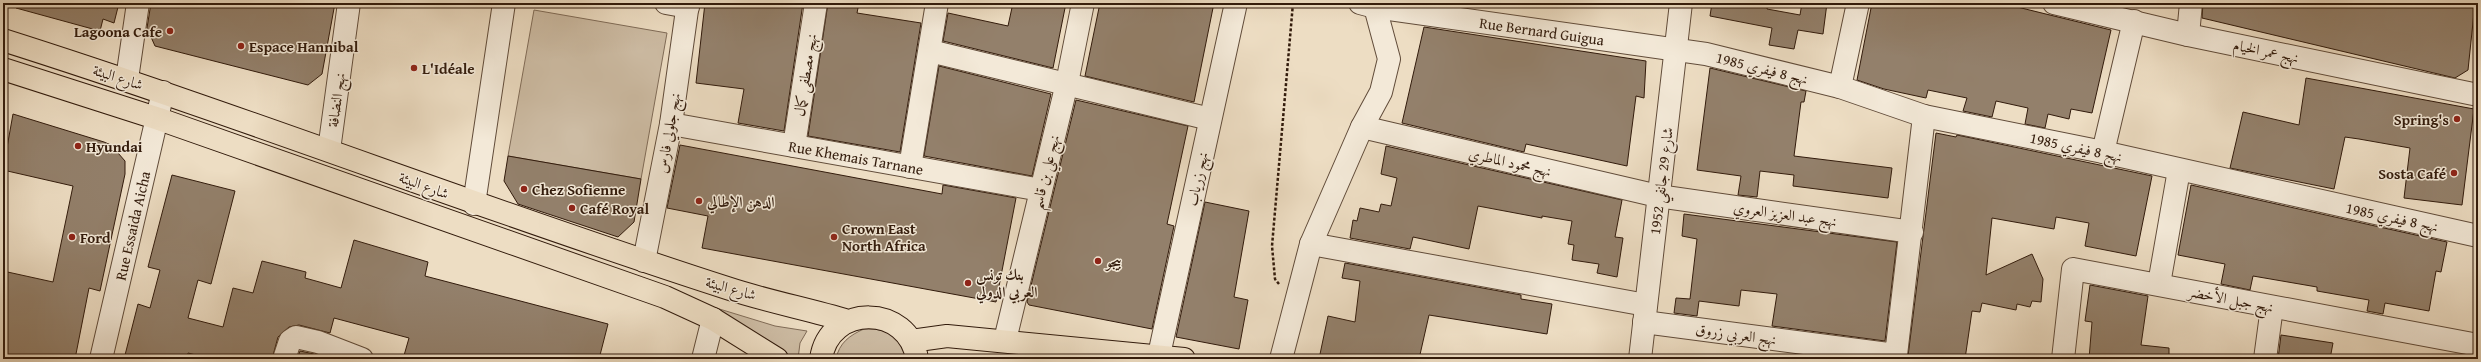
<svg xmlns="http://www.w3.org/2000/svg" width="2481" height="362" font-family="'Gentium Book Plus',Amiri,serif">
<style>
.green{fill:#cdbca4;stroke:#806c58}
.building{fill:#93806b;stroke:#321b0c}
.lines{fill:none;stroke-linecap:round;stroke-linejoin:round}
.minor-casing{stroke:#614c3a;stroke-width:24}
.tertiary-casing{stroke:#614c3a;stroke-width:24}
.primary-casing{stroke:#321b0c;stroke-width:24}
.path{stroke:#321b0c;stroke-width:2.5;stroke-dasharray:3 2;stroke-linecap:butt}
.minor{stroke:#f3e9d8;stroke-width:22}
.tertiary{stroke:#f3e9d8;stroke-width:22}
.primary{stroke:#edddc3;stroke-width:22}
.poi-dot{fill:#8f2418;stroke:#f3e9d8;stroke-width:1.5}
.labels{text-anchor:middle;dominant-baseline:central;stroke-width:3;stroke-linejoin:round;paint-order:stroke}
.poi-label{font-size:15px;font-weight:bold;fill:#321b0c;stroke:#f3e9d8;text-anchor:start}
.street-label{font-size:15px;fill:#321b0c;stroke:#f3e9d8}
</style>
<rect width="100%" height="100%" fill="#edddc3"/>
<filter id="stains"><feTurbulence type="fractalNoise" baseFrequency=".005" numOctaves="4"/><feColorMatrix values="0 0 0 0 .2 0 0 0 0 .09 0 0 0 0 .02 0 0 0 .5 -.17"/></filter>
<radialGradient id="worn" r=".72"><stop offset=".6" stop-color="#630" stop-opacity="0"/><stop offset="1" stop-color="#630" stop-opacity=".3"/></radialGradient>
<path class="green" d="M534 10 667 33 641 179 508 156Z
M690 300 775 326 807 331 800 343 798 359H790Z
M864 329C891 328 897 337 908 359H836C839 343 850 335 864 329Z"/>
<path class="building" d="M16 3H119L114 23 103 19 100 31 16 8Z
M151 3H335L322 74 308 85 155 46 147 28Z
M705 3H803L784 131 738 123 744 89 696 83Z
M828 3H859L857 13 921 23 900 152 808 136Z
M1013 3H1066L1053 68 943 41 948 13 1008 26Z
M1100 3H1214L1194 102 1085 76Z
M1712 3H1768L1767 9 1800 15 1802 3H1827L1823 34 1798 30 1794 49 1769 45 1772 28 1710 16Z
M1872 3H2001L2111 30 2092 113 2071 109 2069 119 2048 114 2045 128 2025 124 2028 108 1996 101 1992 117 1963 111 1967 98 1928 90 1926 98 1884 89 1857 80Z
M2203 3H2475L2468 70 2455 78 2202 18Z
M1424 27 1646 61 1644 98 1636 96 1627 166 1526 144 1524 152 1402 123Z
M939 66 1051 94 1032 176 924 156Z
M1710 68 1806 91 1804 102H1801L1794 156 1892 168 1888 198 1793 186 1794 175 1760 171 1757 197 1738 195 1741 176 1697 170Z
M2306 78 2474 109 2462 205 2404 198 2410 148 2359 139 2345 137 2334 189 2230 168 2243 112 2299 125Z
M1076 100 1188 126 1167 224 1174 226 1152 329 1029 305 1027 302Z
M13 114 104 142 111 145 125 161V174L100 291 89 288 75 359H3V271L53 282 73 186 3 170Z
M1936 133 1956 137 1957 135 2152 176 2136 256 2085 246 2089 223 2056 217 2054 229 1992 218 1986 275 2032 254 2043 279 2041 302 2032 301 2030 307 2017 304 2016 310 1982 303 1980 312 1972 311 1965 359H1928L1908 356Z
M680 145 942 194 943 185 1016 198 996 302 702 248 708 216 667 208Z
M1386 146 1622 200 1615 237 1623 238 1617 277 1597 273 1599 264 1572 260 1574 245 1568 244 1572 221 1542 216V218L1478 206 1469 249 1413 237 1410 249 1350 238 1353 220 1357 221 1360 208 1379 212 1381 204 1391 206 1397 178 1381 174Z
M508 156 641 179 634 222 618 237 518 204 504 181Z
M172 175 235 191 211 284 198 280 188 318 223 327 233 288 253 293 262 261 306 272 305 278 341 288 354 240 428 262 425 276 608 324 599 359H403L409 338 334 318 330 333 299 325 289 327 278 337 272 359H211L188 353 187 359H124L138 304 150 308 160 270 148 267Z
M2191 185 2447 242 2441 272 2436 271 2429 311 2385 303 2383 314 2367 311 2369 300 2317 291V287L2253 276 2250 290 2221 284 2225 264 2178 255Z
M1205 202 1249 211 1234 297 1248 300 1239 349 1176 337Z
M1684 214 1897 242 1885 341 1772 326 1777 294 1741 290 1739 306 1699 301 1697 316 1674 313 1676 298 1690 299 1697 239 1682 236Z
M1345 263 1521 295V299L1552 304 1547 334 1429 315 1419 359H1319L1328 316 1355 322 1360 281 1342 278Z
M2090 285 2148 296 2141 345 2169 348V359H2089L2092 322 2085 321Z
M2281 335 2333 343 2330 359H2278Z
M300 351 314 354 324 359H297Z"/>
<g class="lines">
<defs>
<g id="minor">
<path d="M666 3 688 7"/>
<path id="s1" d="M1360 3 1375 7 1706 54 1840 87 1924 116 2103 152 2478 236"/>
<path d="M2054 3 2188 35 2478 95"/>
<path d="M2188 35 2191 3"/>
<path d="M930 51 1210 119"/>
<path d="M127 79 138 3"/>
<path d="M1840 87 1858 3"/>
<path id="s2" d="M671 124 1041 190"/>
<path d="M1362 127 1658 196 1912 232"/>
<path d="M794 146 816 3"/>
<path d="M329 150 349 3"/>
<path d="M2103 152 2134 21"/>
<path d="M910 167 937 3"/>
<path d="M474 204 504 3"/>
<path d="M1311 244 1646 305"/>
<path d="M644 261 671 124 688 3"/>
<path d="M2159 284 2179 170"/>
<path d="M1644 322 1896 355 1924 116"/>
<path d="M1005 340 1067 83 1083 3"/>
<path d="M1159 355 1236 3"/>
<path id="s3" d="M101 359 163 92"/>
<path d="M284 359 290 341 296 337 318 342 362 359"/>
<path d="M703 359 713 319"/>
<path d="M1281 359 1311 244 1362 127 1381 92 1389 59 1375 7"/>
<path d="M1640 359 1681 3"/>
<path d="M2063 359 2073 269 2478 345"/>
<path d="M2265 359 2272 307"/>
</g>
<path id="tertiary" d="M2476 359 2478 345"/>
<path id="primary" d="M3 40C246 117 484 210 727 288 766 301 808 309 848 321
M3 69 159 119 665 297 713 319 777 359
M911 341 947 336 1184 359
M821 359C829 303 909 304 917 359"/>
</defs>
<use href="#minor" class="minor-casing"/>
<use href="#tertiary" class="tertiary-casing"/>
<use href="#primary" class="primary-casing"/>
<path class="path" d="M1279 284 1275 279 1272 246 1293 3"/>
<use href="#minor" class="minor"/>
<use href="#tertiary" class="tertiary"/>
<use href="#primary" class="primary"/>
</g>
<g class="poi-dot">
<circle cx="170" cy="31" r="4"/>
<circle cx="241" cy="46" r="4"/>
<circle cx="414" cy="68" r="4"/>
<circle cx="2457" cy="119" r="4"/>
<circle cx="78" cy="146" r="4"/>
<circle cx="2454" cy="173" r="4"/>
<circle cx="524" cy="189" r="4"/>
<circle cx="699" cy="201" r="4"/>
<circle cx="572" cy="208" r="4"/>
<circle cx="72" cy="237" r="4"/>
<circle cx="834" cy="237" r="4"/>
<circle cx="1098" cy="261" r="4"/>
<circle cx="968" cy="283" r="4"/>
</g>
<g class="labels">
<g class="poi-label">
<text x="162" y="31" text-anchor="end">Lagoona Cafe</text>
<text x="249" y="46">Espace Hannibal</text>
<text x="422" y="68">L'Idéale</text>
<text x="2449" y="119" text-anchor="end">Spring's</text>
<text x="86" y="146">Hyundai</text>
<text x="2446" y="173" text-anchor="end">Sosta Café</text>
<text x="532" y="189">Chez Sofienne</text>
<text x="707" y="201">الدهن الإطالي</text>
<text x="580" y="208">Café Royal</text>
<text x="842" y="228">Crown East<tspan x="842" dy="17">North Africa</tspan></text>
<text x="80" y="237">Ford</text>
<text x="1106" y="261">بيجو</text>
<text x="976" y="274">بنك تونس<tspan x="976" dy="17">العربي الدولي</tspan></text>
</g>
<g class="street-label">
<text stroke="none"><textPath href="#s1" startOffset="184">Rue Bernard Guigua</textPath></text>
<text transform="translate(2266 51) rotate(12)">نهج عمر الخيام</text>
<text transform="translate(1762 68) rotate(14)">نهج 8 فيفري 1985</text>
<text transform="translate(805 75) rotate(-81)">نهج مصطفى كمال</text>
<text transform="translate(118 77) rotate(18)">شارع البيئة</text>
<text transform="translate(336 100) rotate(-82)">نهج النضافة</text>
<text transform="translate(668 133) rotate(-80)">نهج جلولي فارس</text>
<text transform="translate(2076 147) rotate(12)">نهج 8 فيفري 1985</text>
<text stroke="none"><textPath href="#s2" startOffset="188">Rue Khemais Tarnane</textPath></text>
<text transform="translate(1510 162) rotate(13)">نهج محمود الماطري</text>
<text transform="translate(1045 172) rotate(-76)">نهج علي بن قاسم</text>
<text transform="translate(1197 179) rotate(-78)">نهج زرياب</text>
<text transform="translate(1661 181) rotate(-83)">شارع 29 جانفي 1952</text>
<text transform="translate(424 185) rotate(20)">شارع البيئة</text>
<text transform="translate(1785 214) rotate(8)">نهج عبد العزيز العروي</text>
<text transform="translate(2392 217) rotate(12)">نهج 8 فيفري 1985</text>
<text stroke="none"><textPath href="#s3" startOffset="137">Rue Essaida Aicha</textPath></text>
<text transform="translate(731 288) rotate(16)">شارع البيئة</text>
<text transform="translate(2231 299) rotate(11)">نهج جبل الأخضر</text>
<text transform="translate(1736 334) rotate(8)">نهج العربي زروق</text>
</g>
</g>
<rect width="2481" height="362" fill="none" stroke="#edddc3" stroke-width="16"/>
<rect x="4" y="4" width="2473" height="354" fill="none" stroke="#321b0c" stroke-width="2"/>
<rect x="8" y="8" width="2465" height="346" fill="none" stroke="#321b0c"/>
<rect width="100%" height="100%" filter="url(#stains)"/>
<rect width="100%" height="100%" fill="url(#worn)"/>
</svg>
